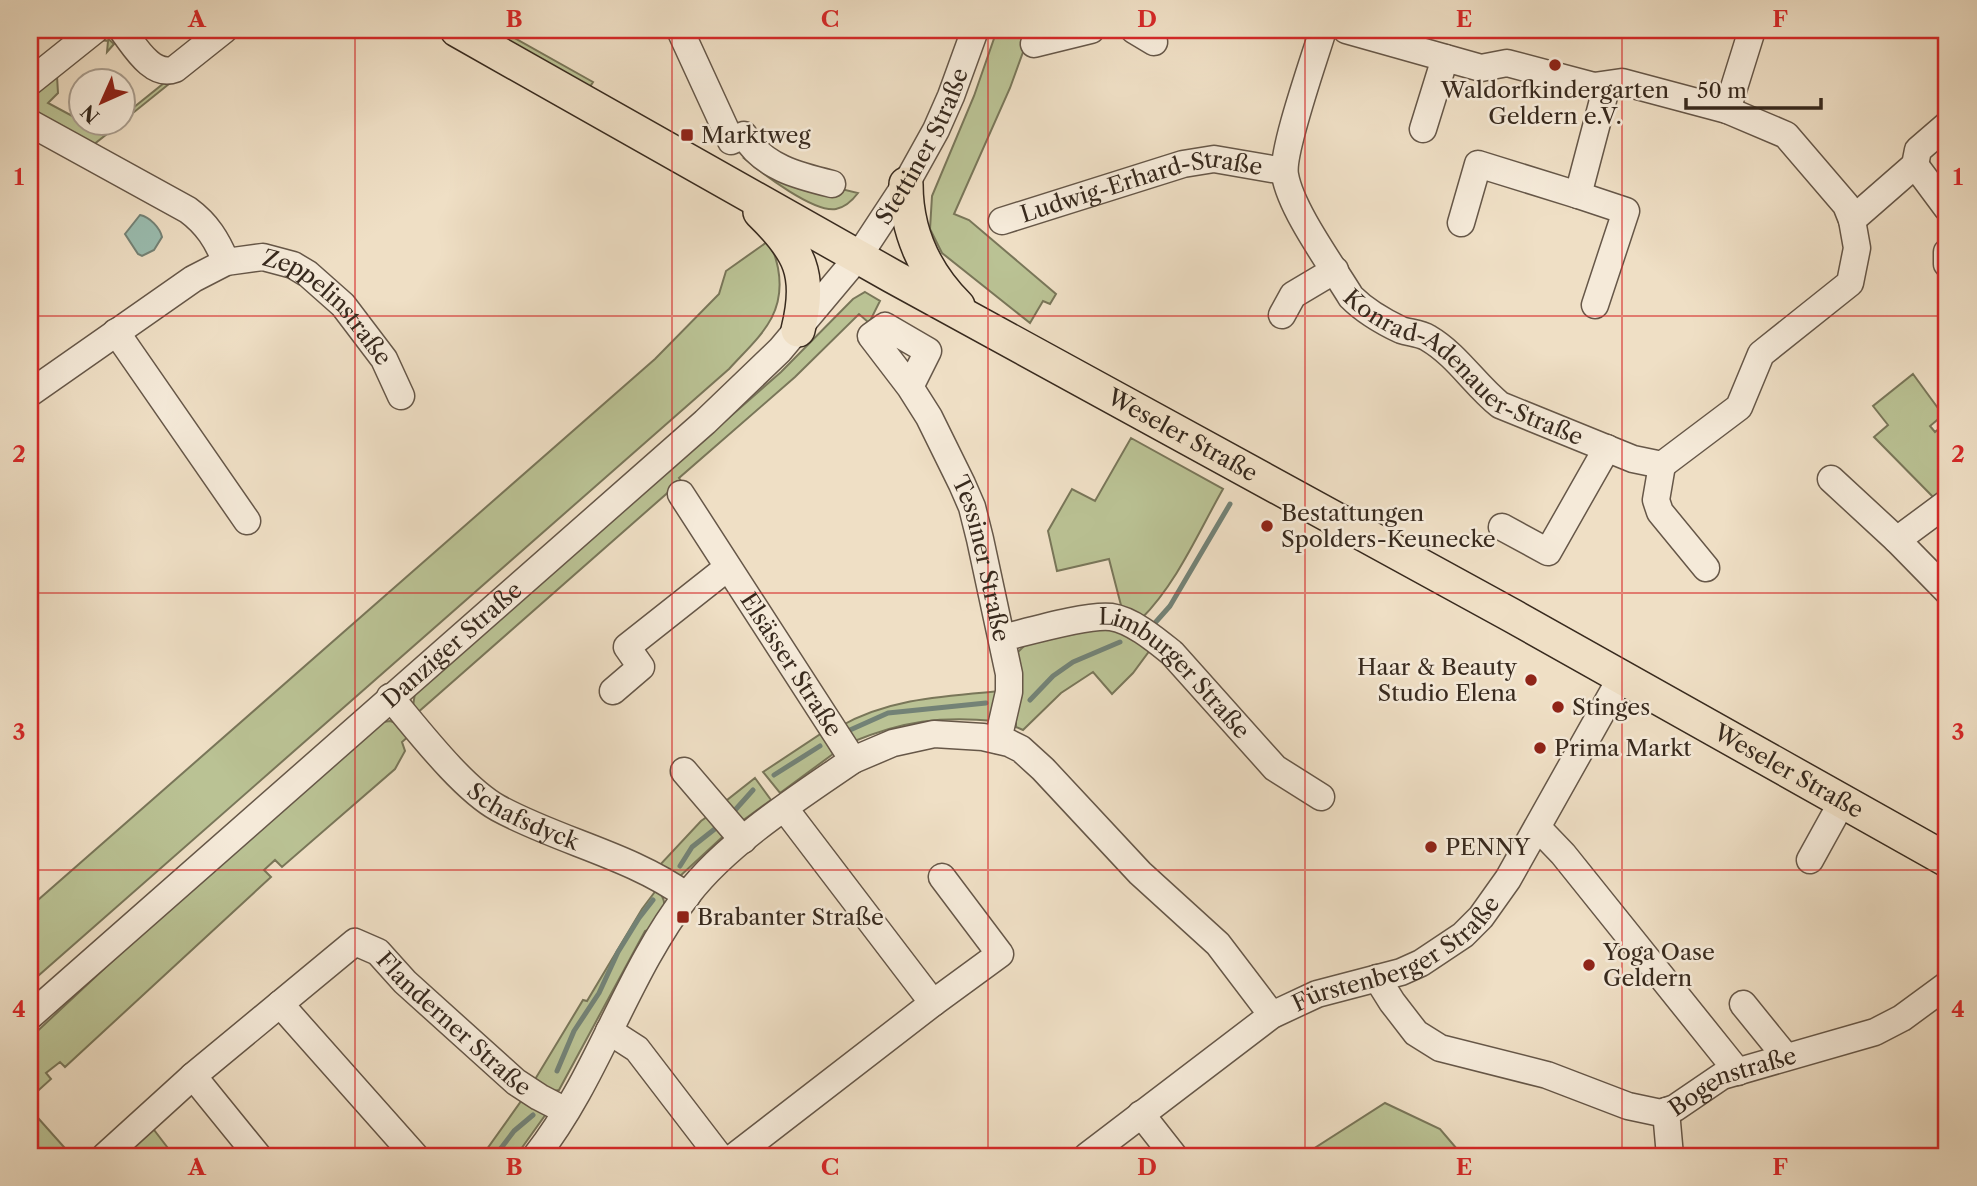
<svg xmlns="http://www.w3.org/2000/svg" width="1977" height="1186" font-family="'Libre Caslon Text',serif">
<style>
.green{fill:#bac294;stroke:#797659;stroke-width:2}
.water{fill:#9abdb0;stroke:#738276;stroke-width:2}
.lines{fill:none;stroke-linecap:round;stroke-linejoin:round}
.stream{stroke:#738276;stroke-width:5}
.minor-casing{stroke:#665748;stroke-width:29}
.major-casing{stroke:#382a1e;stroke-width:36}
.minor{stroke:#f5ead9;stroke-width:26}
.major{stroke:#efdfc5;stroke-width:33}
.grid{fill:none;stroke:#d62828;stroke-width:2;stroke-opacity:0.55}
.poi-dot{fill:#8f2418;stroke:#f5ead9;stroke-width:2.5}
.labels{text-anchor:middle;dominant-baseline:central;stroke-width:5;stroke-linejoin:round;paint-order:stroke}
.poi-label{font-size:23px;fill:#382a1e;stroke:#f5ead9;text-anchor:start}
.street-label{font-size:23px;fill:#382a1e;stroke:#f5ead9}
.neatline{fill:none;stroke:#d62828;stroke-width:2.5}
.grid-label{font-size:23px;text-anchor:middle;font-weight:bold;fill:#d62828}
</style>
<rect width="100%" height="100%" fill="#efdfc5"/>
<filter id="stains"><feTurbulence type="fractalNoise" baseFrequency=".00286" numOctaves="4"/><feColorMatrix values="0 0 0 0 .2 0 0 0 0 .09 0 0 0 0 .02 0 0 0 .5 -.17"/></filter>
<radialGradient id="worn" r=".72"><stop offset=".6" stop-color="#630" stop-opacity="0"/><stop offset="1" stop-color="#630" stop-opacity=".3"/></radialGradient>
<path class="green" d="M230 30H236L123 121V116Z
M480 30H500L593 82 588 90Z
M997 30H1031L1010 88 954 214 969 220 1056 294 1050 304 1043 301 1030 323 942 253 930 229 932 196 974 96Z
M105 36 114 44 107 52 108 41 100 40 57 76 58 93 48 103 89 125 92 123H100L99 130C108 130 112 123 121 123L93 145 30 110V92Z
M745 159 764 162 792 177 858 193C852 201 846 207 836 209 814 213 763 174 745 159Z
M767 242C774 250 776 259 778 268 787 316 758 337 729 369L30 983V907L655 359 719 294 726 271Z
M865 292 880 301 869 323 859 314 795 377 679 478 681 481 416 714 413 706 415 693 781 372 853 299Z
M1913 374 1943 415 1930 426 1935 432 1947 422V478L1940 484 1947 493 1938 502 1874 437 1888 425 1873 406Z
M1131 438 1223 489C1198 533 1177 583 1141 619L1123 613 1109 559 1057 571 1048 531 1072 489 1095 501Z
M1096 629H1114L1150 650 1133 673 1112 694 1093 672 1061 693 1023 730 1016 727V654L1026 644Z
M1002 691 995 721C940 716 903 721 852 742L839 727C889 698 946 696 1002 691Z
M390 721 396 723 410 735 402 742 405 751 395 769 282 867 275 860 264 870 271 877 65 1067 60 1062 46 1073 51 1079 30 1098V1038L137 938 383 722Z
M822 733 833 754 780 793 763 772Z
M755 778 771 800 738 824 722 804Z
M715 811 730 830 679 877 657 868 701 821Z
M657 889C671 905 662 912 653 928L645 931 559 1090 554 1091 534 1081 583 1000 587 1001 642 909Z
M524 1097 546 1114 516 1156H482Z
M1385 1103 1440 1129 1463 1156H1314L1310 1151Z
M30 1109 72 1156H30Z
M151 1126 174 1156H116Z"/>
<path class="water" d="M140 215C150 217 160 228 162 237L154 250 142 256 138 254 125 234Z"/>
<g class="lines">
<path class="stream" d="M1154 624 1170 606 1230 504
M1030 700 1053 676 1073 662 1120 642
M850 730 888 713 986 703
M774 775 820 746
M736 809 753 790
M680 866 692 847 716 828
M557 1071 574 1031 599 993 618 952 639 918 653 900
M495 1156 514 1131 533 1115"/>
<defs>
<g id="minor">
<path d="M122 30C134 45 152 78 175 69L224 30"/>
<path d="M680 30 731 141 744 135C762 167 799 176 832 184"/>
<path d="M1134 30 1154 42"/>
<path id="s1" d="M1323 30C1315 57 1281 152 1285 175 1291 210 1331 264 1351 297 1364 310 1384 322 1401 330 1410 333 1420 333 1428 338 1457 355 1474 384 1500 405L1633 459 1662 465 1739 407 1761 354 1850 283 1857 248 1852 220 1846 205 1786 135 1727 110 1752 30"/>
<path d="M1346 30 1481 68 1507 63 1594 86 1622 82 1727 110"/>
<path d="M1034 44 1091 30"/>
<path d="M30 82 95 30"/>
<path d="M30 123 188 210C207 224 217 240 226 262"/>
<path d="M1423 129 1445 58"/>
<path d="M1915 165 1947 208"/>
<path d="M1578 195 1626 211 1595 305"/>
<path d="M1852 220 1915 165 1918 150 1947 125"/>
<path id="s2" d="M1002 221 1183 164 1214 159 1284 171"/>
<path d="M1461 223 1478 164 1578 195 1607 85"/>
<path d="M1947 252V264"/>
<path d="M1282 315 1293 295 1335 270"/>
<path d="M116 332 247 521"/>
<path id="s3" d="M910 387 928 351 885 326 871 336 910 387 929 417 962 484 972 507 980 539 1009 674V692L998 740"/>
<path id="s4" d="M30 393 193 279 226 262 263 257 293 265 308 274 343 305 384 359 401 396"/>
<path d="M1662 465 1656 500 1660 512 1706 568"/>
<path d="M1831 479 1897 540"/>
<path id="s5" d="M681 494 853 760"/>
<path d="M1947 503 1897 540 1947 591"/>
<path d="M1502 527 1548 552 1607 448"/>
<path id="s6" d="M1002 638C1027 632 1088 614 1111 617 1132 620 1156 640 1172 653L1275 768 1321 797"/>
<path d="M613 691 641 667 627 647 727 568"/>
<path id="s7" d="M390 697C418 730 462 788 498 808 558 841 630 855 687 896"/>
<path d="M684 771 743 840"/>
<path d="M1538 828 1563 854 1738 1072"/>
<path d="M1810 860 1842 802"/>
<path id="s8" d="M1377 978 1392 1002 1416 1033 1440 1048 1547 1075 1628 1106 1661 1113 1675 1108 1722 1076 1875 1032 1902 1018 1947 985"/>
<path d="M933 1003 1000 954 942 877"/>
<path d="M280 1004 415 1156"/>
<path d="M1743 1004 1786 1057"/>
<path id="s9" d="M30 1016 705 422 780 350 858 257 906 184 936 130 951 96 975 30"/>
<path d="M609 1031 637 1049 719 1156"/>
<path d="M1666 1111 1670 1156"/>
<path d="M1141 1114 1174 1156"/>
<path d="M105 1156 193 1076"/>
<path id="s10" d="M258 1156 193 1076 355 942 378 952 405 982 516 1082 539 1097 566 1111"/>
<path d="M536 1156C598 1077 626 974 688 894 727 843 799 797 853 760L893 743 934 734 983 737 1009 743 1021 749 1043 769 1140 873 1218 944 1272 1015"/>
<path d="M735 1156 933 1003 785 809"/>
<path id="s11" d="M1087 1156 1272 1015 1317 994 1401 972 1421 963 1463 935 1481 917 1508 879 1622 676"/>
</g>
<g id="major">
<path id="s12" d="M457 30 892 276 1511 615 1947 860"/>
<path d="M906 184C906 231 925 273 958 306"/>
<path d="M760 212C800 251 812 274 798 330"/>
</g>
</defs>
<use href="#minor" class="minor-casing"/>
<use href="#major" class="major-casing"/>
<use href="#minor" class="minor"/>
<use href="#major" class="major"/>
</g>
<path class="grid" d="M355 30V1156M672 30V1156M988 30V1156M1305 30V1156M1622 30V1156M30 316H1947M30 593H1947M30 870H1947"/>
<g class="poi-dot">
<circle cx="1555" cy="65" r="7"/>
<rect x="680" y="128" width="14" height="14" rx="3.5"/>
<circle cx="1267" cy="526" r="7"/>
<circle cx="1531" cy="680" r="7"/>
<circle cx="1558" cy="707" r="7"/>
<circle cx="1540" cy="748" r="7"/>
<circle cx="1431" cy="847" r="7"/>
<rect x="676" y="910" width="14" height="14" rx="3.5"/>
<circle cx="1589" cy="965" r="7"/>
</g>
<g class="labels">
<g class="poi-label">
<text x="1555" y="90" text-anchor="middle">Waldorfkindergarten<tspan x="1555" dy="26">Geldern e.V.</tspan></text>
<text x="701" y="135">Marktweg</text>
<text x="1281" y="513">Bestattungen<tspan x="1281" dy="26">Spolders-Keunecke</tspan></text>
<text x="1517" y="667" text-anchor="end">Haar &amp; Beauty<tspan x="1517" dy="26">Studio Elena</tspan></text>
<text x="1572" y="707">Stinges</text>
<text x="1554" y="748">Prima Markt</text>
<text x="1445" y="847">PENNY</text>
<text x="697" y="917">Brabanter Straße</text>
<text x="1603" y="952">Yoga Oase<tspan x="1603" dy="26">Geldern</tspan></text>
</g>
<g class="street-label">
<text stroke="none"><textPath href="#s9" startOffset="1253">Stettiner Straße</textPath></text>
<text stroke="none"><textPath href="#s2" startOffset="145">Ludwig-Erhard-Straße</textPath></text>
<text stroke="none"><textPath href="#s4" startOffset="357">Zeppelinstraße</textPath></text>
<text stroke="none"><textPath href="#s1" startOffset="425">Konrad-Adenauer-Straße</textPath></text>
<text stroke="none"><textPath href="#s12" startOffset="831">Weseler Straße</textPath></text>
<text stroke="none"><textPath href="#s3" startOffset="359">Tessiner Straße</textPath></text>
<text stroke="none"><textPath href="#s9" startOffset="562">Danziger Straße</textPath></text>
<text stroke="none"><textPath href="#s5" startOffset="203">Elsässer Straße</textPath></text>
<text stroke="none"><textPath href="#s6" startOffset="196">Limburger Straße</textPath></text>
<text stroke="none"><textPath href="#s12" startOffset="1524">Weseler Straße</textPath></text>
<text stroke="none"><textPath href="#s7" startOffset="182">Schafsdyck</textPath></text>
<text stroke="none"><textPath href="#s11" startOffset="373">Fürstenberger Straße</textPath></text>
<text stroke="none"><textPath href="#s10" startOffset="443">Flanderner Straße</textPath></text>
<text stroke="none"><textPath href="#s8" startOffset="406">Bogenstraße</textPath></text>
</g>
</g>
<rect width="1977" height="1186" fill="none" stroke="#efdfc5" stroke-width="77"/>
<g transform="translate(102 102) rotate(225)"><circle r="33" fill="#f5ead9" stroke="#a99d8e" stroke-width="2"/>
<path d="M0-5L12 26L0 18L-12 26Z" fill="#8f2418"/>
<text y="-10" font-size="19" font-weight="bold" text-anchor="middle" fill="#382a1e">N</text>
</g>
<path d="M1686 98v10h135v-10" fill="none" stroke="#382a1e" stroke-width="3.5"/>
<text x="1697" y="98" font-size="21" fill="#382a1e" stroke="#f5ead9" stroke-width="5" paint-order="stroke">50 m</text>
<rect x="38" y="38" width="1900" height="1110" class="neatline"/>
<g class="grid-label">
<text x="197" y="27">A</text>
<text x="514" y="27">B</text>
<text x="830" y="27">C</text>
<text x="1147" y="27">D</text>
<text x="1464" y="27">E</text>
<text x="1780" y="27">F</text>
<text x="19" y="185">1</text>
<text x="1958" y="185">1</text>
<text x="19" y="462">2</text>
<text x="1958" y="462">2</text>
<text x="19" y="740">3</text>
<text x="1958" y="740">3</text>
<text x="19" y="1017">4</text>
<text x="1958" y="1017">4</text>
<text x="197" y="1175">A</text>
<text x="514" y="1175">B</text>
<text x="830" y="1175">C</text>
<text x="1147" y="1175">D</text>
<text x="1464" y="1175">E</text>
<text x="1780" y="1175">F</text>
</g>
<rect width="100%" height="100%" filter="url(#stains)"/>
<rect width="100%" height="100%" fill="url(#worn)"/>
</svg>
